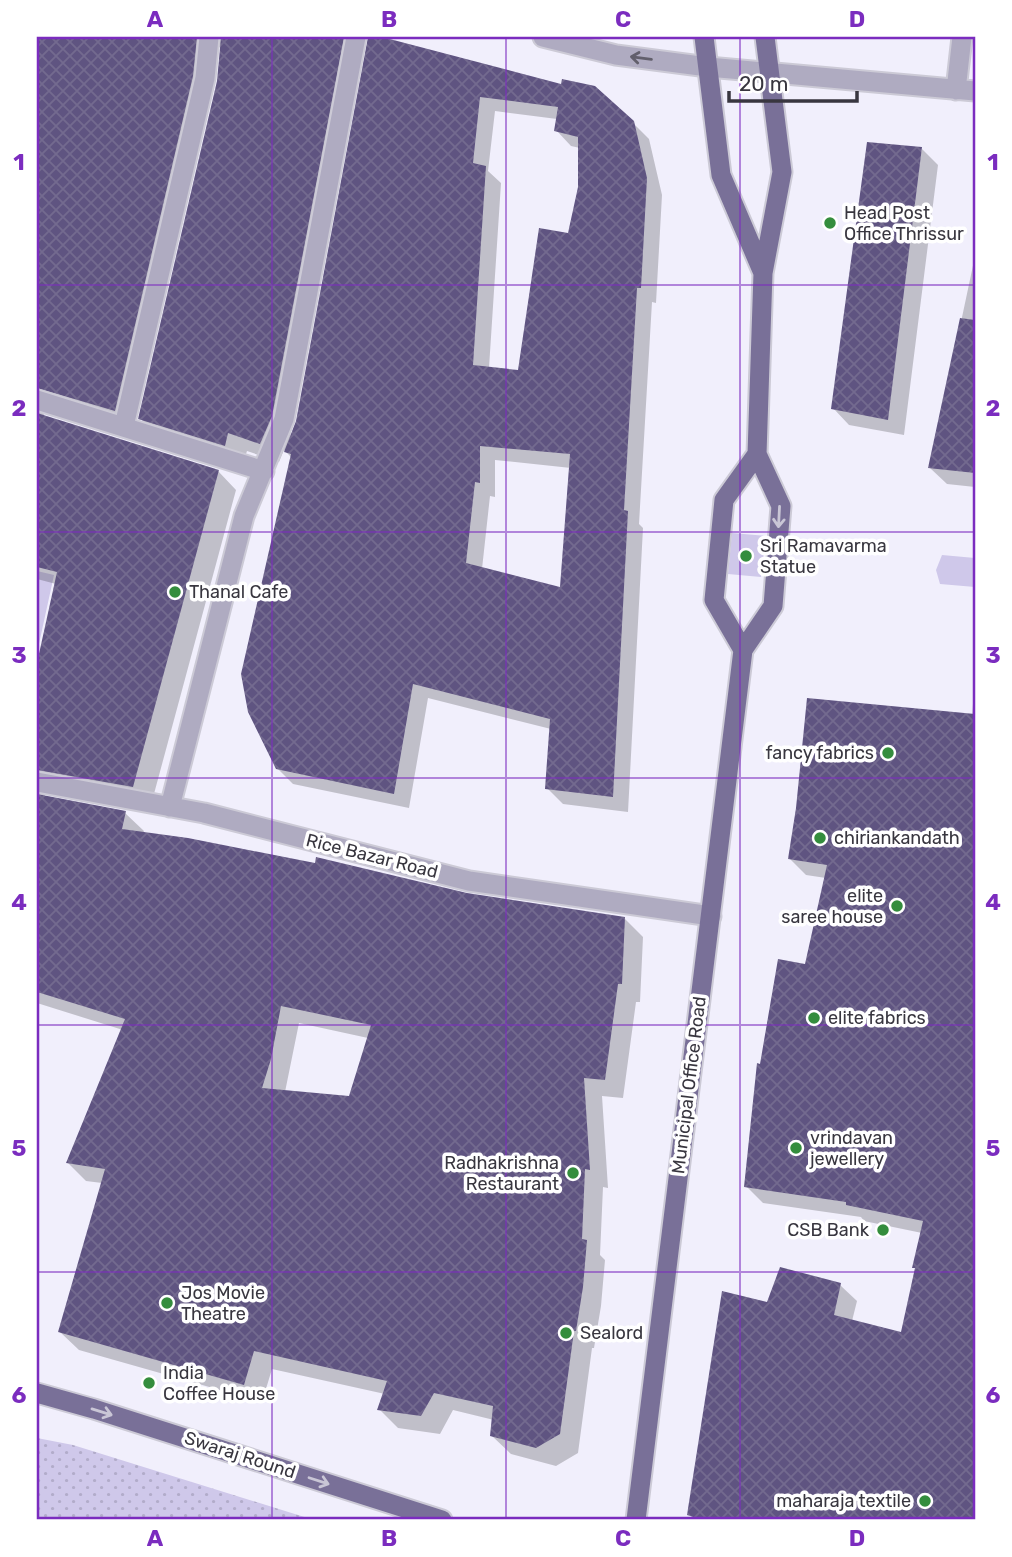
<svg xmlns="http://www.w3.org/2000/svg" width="1012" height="1557" font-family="Rubik,sans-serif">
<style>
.grass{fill:#cfc8ea}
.park{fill:url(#park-dots)}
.shadow{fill:#0003;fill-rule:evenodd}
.building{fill:url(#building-cross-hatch);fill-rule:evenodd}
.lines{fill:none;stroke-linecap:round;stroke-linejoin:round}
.minor-casing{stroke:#cccad6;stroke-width:23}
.primary-casing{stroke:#cccad6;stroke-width:23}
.minor{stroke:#afabc1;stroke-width:19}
.primary{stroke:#797098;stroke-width:19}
.oneway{stroke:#625f6c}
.oneway2{stroke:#c9c6d6}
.grid{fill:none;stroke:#7b2cbf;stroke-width:2;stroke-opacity:0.55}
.poi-dot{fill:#348d3d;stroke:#fff;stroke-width:2.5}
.labels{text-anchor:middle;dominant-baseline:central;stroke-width:7;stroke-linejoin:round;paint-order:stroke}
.poi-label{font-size:18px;fill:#38363f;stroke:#fff;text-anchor:start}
.street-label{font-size:18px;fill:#38363f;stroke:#fff}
.neatline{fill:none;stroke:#7b2cbf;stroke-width:2.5}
.grid-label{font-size:23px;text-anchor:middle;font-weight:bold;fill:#7b2cbf}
</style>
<defs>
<pattern id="park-dots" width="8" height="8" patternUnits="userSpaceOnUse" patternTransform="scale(1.75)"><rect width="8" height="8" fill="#cfc8ea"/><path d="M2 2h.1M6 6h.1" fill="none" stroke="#b2acca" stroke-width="1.8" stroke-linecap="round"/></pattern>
<pattern id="building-cross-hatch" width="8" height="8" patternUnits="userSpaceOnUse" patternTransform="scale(1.75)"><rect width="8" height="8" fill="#5f5481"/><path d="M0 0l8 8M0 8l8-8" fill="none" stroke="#736a8f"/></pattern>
</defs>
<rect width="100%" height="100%" fill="#f1effc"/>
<path class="grass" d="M732 533 766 536 761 577 728 574Z
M942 555 975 558V587L940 584 936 570Z
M37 571 54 575 37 653Z"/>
<path class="park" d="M37 1438 73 1445 314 1520H37Z"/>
<path class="shadow" d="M37 37H349L363 51 290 437H291L298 422 374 37 562 86 633 123 649 139 662 195 656 303 652 302 639 524 643 528 628 812 563 804 547 788 551 729 428 698 409 808 293 784 277 768 292 458 284 450 279 462 247 451 243 463 159 437 140 418 219 81 222 46 218 48 215 54 133 429 48 409 43 416 218 471 236 490 151 805 47 792 44 797 125 813 144 831 143 834 467 895 624 918 643 937 640 1002H636L623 1098 602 1096 608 1188 603 1187 600 1255 605 1260 601 1306 594 1348H592L578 1453 556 1466 511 1454 492 1436 494 1420 453 1410 440 1434 398 1428 380 1410 385 1394 272 1369 262 1402 79 1350 60 1332 102 1183 86 1181 68 1163 123 1030 37 1003V665L56 584 37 579ZM495 111 557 119 556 130 571 146 580 148V187L570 234 520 371 489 368 501 183 488 171ZM495 460 571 468 562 589 482 569 490 496 495 497ZM299 1023 368 1038 351 1098 285 1092Z
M922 149 938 165 904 435 849 425 833 408Z
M975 256V487L947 484 930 468Z
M975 679V1520H695L689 1514 769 1304 840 1285 857 1301 852 1321 902 1334 922 1233 864 1221 861 1217 763 1203 746 1186 762 1066 807 966 826 878 806 875 789 858 972 716Z"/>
<path class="building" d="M37 37H197L193 76 115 411 37 388Z
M221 37H344L272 416 260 444 228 433 225 446 138 419 217 81Z
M368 37H382L561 84 562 79 595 86 634 121 647 178 641 288H637L624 510 628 511 613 797 545 789 550 719 413 684 394 794 276 769 248 712 241 674 291 454 284 452 296 421ZM480 97 558 107 554 131 578 137V187L568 233 539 228 518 370 473 365 486 166 473 163ZM480 446 570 454 560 587 466 563 475 482 480 483Z
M867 142 922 147 888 420 831 409Z
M960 318 975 320V473L928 468Z
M37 413 219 470 133 787 37 770V663L57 572 37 567Z
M807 698 975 714V1520H703L687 1515 722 1291 767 1302 780 1267 841 1283 834 1315 901 1332 915 1268H912L923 1221 846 1205V1202L744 1187 757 1063 760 1064 778 959 805 964 827 865 788 859 796 808Z
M37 794 126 811 122 829 188 838 315 863 316 857 467 893 625 917 622 984H618L605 1080 584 1078 590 1170 585 1169 582 1239 587 1240 583 1287 576 1331H574L560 1434 536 1448 490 1436 493 1406 434 1393 421 1416 377 1410 387 1381 254 1351 244 1385 58 1332 105 1169 66 1163 125 1019 37 992ZM281 1006 371 1025 349 1096 262 1088 271 1059Z"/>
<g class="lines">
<defs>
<path id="minor" d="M543 37 616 55 708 67 975 91
M956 90 962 37
M37 400 264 471
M124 426 205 78 209 37
M37 782 204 813 469 881 711 916
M170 807 244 516 284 419 356 37"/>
<path id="primary" d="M763 273 782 172 765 37
M743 650 773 606 781 506 757 454
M37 1393 94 1409 442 1520
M636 1520 743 650 714 600 724 500 757 454 763 273 721 175 704 37"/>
</defs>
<use href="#minor" class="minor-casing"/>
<use href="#primary" class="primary-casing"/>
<use href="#minor" class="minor"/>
<use href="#primary" class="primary"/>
</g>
<defs><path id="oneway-shaft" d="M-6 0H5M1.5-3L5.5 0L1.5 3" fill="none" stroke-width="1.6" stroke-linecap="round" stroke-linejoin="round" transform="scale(1.75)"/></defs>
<use class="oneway" href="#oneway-shaft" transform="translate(641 58) rotate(-173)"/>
<g class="oneway2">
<use href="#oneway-shaft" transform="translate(779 517) rotate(93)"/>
<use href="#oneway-shaft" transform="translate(102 1412) rotate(17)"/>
<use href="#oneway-shaft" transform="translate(319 1481) rotate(18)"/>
</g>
<path class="grid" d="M272 37V1520M506 37V1520M740 37V1520M37 285H975M37 532H975M37 778H975M37 1025H975M37 1272H975"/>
<g class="poi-dot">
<circle cx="830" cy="223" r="7"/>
<circle cx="746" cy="556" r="7"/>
<circle cx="175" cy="592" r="7"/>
<circle cx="888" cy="753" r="7"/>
<circle cx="820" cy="838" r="7"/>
<circle cx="897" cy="906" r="7"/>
<circle cx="814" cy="1018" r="7"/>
<circle cx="796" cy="1148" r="7"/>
<circle cx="573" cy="1173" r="7"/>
<circle cx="883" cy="1230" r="7"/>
<circle cx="167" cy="1303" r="7"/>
<circle cx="566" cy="1333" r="7"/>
<circle cx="149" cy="1383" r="7"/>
<circle cx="925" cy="1501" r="7"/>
</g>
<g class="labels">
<g class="poi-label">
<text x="844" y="213">Head Post<tspan x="844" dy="21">Office Thrissur</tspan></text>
<text x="760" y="546">Sri Ramavarma<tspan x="760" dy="21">Statue</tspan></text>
<text x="189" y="592">Thanal Cafe</text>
<text x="874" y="753" text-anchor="end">fancy fabrics</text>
<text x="834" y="838">chiriankandath</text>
<text x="883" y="896" text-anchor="end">elite<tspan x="883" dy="21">saree house</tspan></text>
<text x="828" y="1018">elite fabrics</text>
<text x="810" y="1138">vrindavan<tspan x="810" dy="21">jewellery</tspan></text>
<text x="559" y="1163" text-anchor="end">Radhakrishna<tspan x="559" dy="21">Restaurant</tspan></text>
<text x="869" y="1230" text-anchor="end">CSB Bank</text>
<text x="181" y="1293">Jos Movie<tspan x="181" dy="21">Theatre</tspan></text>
<text x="580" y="1333">Sealord</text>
<text x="163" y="1373">India<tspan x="163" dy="21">Coffee House</tspan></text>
<text x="911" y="1501" text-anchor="end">maharaja textile</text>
</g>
<g class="street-label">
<text transform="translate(372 856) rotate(14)">Rice Bazar Road</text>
<text transform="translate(689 1085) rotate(-83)">Municipal Office Road</text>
<text transform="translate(240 1455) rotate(18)">Swaraj Round</text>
</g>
</g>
<rect width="1012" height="1557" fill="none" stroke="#ffffff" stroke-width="77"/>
<path d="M729 91v10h128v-10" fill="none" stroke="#38363f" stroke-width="3.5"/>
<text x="739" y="91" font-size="21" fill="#38363f" stroke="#ffffff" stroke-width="5" paint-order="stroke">20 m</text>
<rect x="38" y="38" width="936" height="1480" class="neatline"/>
<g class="grid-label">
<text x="155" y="27">A</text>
<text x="389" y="27">B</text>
<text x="623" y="27">C</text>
<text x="857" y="27">D</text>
<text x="19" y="170">1</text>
<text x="993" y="170">1</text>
<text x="19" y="416">2</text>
<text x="993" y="416">2</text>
<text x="19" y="663">3</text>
<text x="993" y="663">3</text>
<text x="19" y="910">4</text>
<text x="993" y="910">4</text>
<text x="19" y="1156">5</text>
<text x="993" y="1156">5</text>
<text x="19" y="1403">6</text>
<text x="993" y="1403">6</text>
<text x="155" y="1546">A</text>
<text x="389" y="1546">B</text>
<text x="623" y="1546">C</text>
<text x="857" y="1546">D</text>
</g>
</svg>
